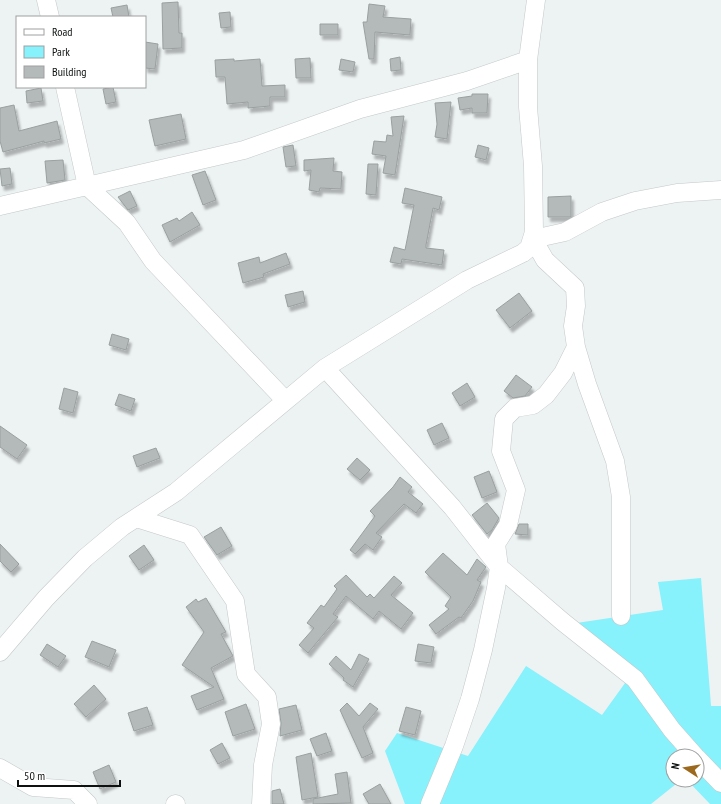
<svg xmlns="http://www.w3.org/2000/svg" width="721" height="804" font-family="'PT Sans Narrow',sans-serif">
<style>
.green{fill:#87f1fc}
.building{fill:#b4b9ba;stroke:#9a9f9f;filter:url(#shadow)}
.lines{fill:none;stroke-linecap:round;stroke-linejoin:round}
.minor-casing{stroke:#c3c9c9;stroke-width:19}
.minor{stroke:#fff;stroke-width:18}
</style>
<defs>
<filter id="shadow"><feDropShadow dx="2.5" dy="4.5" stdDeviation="1" flood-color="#0004"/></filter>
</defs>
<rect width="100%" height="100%" fill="#edf2f3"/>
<path class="green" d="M701 578 711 706H721V804H710L687 780H697V756H673V780H681L651 804H405L385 751 397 733 468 756 526 666 602 715 633 672 570 624 663 610 658 582Z"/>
<path class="building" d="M178 2 179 33H182V48L163 49 162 3Z
M369 4 385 6 383 17 411 19 410 35 375 32 374 59H369L363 22H367Z
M127 5 129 17H113L111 8Z
M230 12 231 27 221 28 219 13Z
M320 24H338V35H320Z
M145 42 158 44 155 69 145 68Z
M400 57 401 70 391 71 390 59Z
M310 58 311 78H296L295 59Z
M234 59V61L260 59 262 86 285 85V97H270V106L248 108V102L227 104 225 77H216L215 60Z
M341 59 355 62 353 72 339 70Z
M113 87 116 102 106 104 103 89Z
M41 88 43 101 27 103 26 91Z
M472 94H488L487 113H472V108L460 110 458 98 472 96Z
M451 102 447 139 435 137 437 124 435 103Z
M14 105 19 131 57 121 61 139 44 143V141L3 152 0 141V108Z
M181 114 186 139 155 146 149 120Z
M404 116 395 175 383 173 386 156 372 154 374 141 386 142 387 135 393 136 391 117Z
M293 145 296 166 286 167 283 147Z
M478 145 489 148 486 160 475 157Z
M334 158 333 171 342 172 341 189 320 188 319 192 309 190 311 170 304 171V160Z
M63 160 65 180 47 183 45 161Z
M368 164H378L376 195 366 194Z
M10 168 12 184 2 186 0 169Z
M205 171 216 200 203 205 192 175Z
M405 188 442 197 439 210 433 208 426 245V248L444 250 442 265 402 259 401 264 390 262 394 247 405 250 414 205 402 203Z
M130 191 137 206 128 210 118 197Z
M571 196V217H548V197Z
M192 212 200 225 170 242 162 225 177 218 179 221Z
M286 253 290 264 263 274 264 277 243 283 238 263 259 257 260 263Z
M303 291 305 302 288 307 285 295Z
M519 293 532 311 510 328 496 310Z
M112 334 129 339 126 350 109 345Z
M516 375 532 387 525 396 513 398 504 391Z
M467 383 475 397 460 406 452 393Z
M64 388 78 392 73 413 59 409Z
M119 394 135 399 131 411 115 405Z
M442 423 449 438 434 445 427 430Z
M0 426 27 445 17 459 0 447Z
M156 448 160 458 137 467 133 456Z
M357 458 370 470 360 480 347 469Z
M489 471 497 492 482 498 474 477Z
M400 477 412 487 408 492 423 504 416 513 404 504 376 533 382 537 373 550 365 544 355 554 350 550 375 516 370 511 393 487Z
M487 503 499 518 492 530 487 534 472 515Z
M519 524H528V535L515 534Z
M221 527 232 546 217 555 204 537Z
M0 544 19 564 11 572 0 561Z
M144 545 154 560 139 570 129 556Z
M443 553 467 575 477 559 486 567 477 580 481 582 473 601 461 618 459 617 436 634 429 625 449 609 445 606 451 597 425 572Z
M346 575 367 597 370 594 374 598 394 576 402 583 391 595 413 613 401 629 379 611 373 619 346 596 333 614 338 617 308 653 299 645 314 628 307 623 321 605 324 607 337 589 334 586Z
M206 598 226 632 221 634 233 656 211 668 224 699 197 710 191 696 214 687 182 665 204 632 186 607 196 599 198 602Z
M92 641 116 650 109 667 85 657Z
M47 644 66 656 58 667 40 655Z
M418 644 434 647 431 663 415 661Z
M359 654 369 659 353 687 343 680 344 678 329 664 336 656 351 670Z
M94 685 106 699 86 717 74 704Z
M347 703 359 716 370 703 378 709 363 727 373 753 362 758 340 710Z
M246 704 255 729 233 736 225 712Z
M296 705 302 730 280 736 281 723 279 709Z
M147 707 153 725 134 731 128 713Z
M406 707 421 711 415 735 399 731Z
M326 733 332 751 317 756 310 739Z
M222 743 230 758 218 764 210 750Z
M311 753 318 797 302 800 296 757Z
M109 765 116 782 100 789 93 772Z
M347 772 351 803 313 804V799L338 794 335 774Z
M380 784 391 804H369L363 794Z
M280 789 284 804H272V791Z"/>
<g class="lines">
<defs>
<path id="minor" d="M46 0 50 17
M65 87 87 186 127 223 153 261 285 400
M0 206 244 150 360 109 467 81 528 60
M576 347 587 384 615 461 621 497V616
M325 368 452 507 499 567 563 622 635 679 672 730 695 756
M136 518 190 535 235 601 246 674 267 697 271 724 263 765 261 804
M0 652 46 598 85 558 122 527 176 492 325 368 467 280 523 253 529 248 534 232 533 166 528 107V60L536 0
M697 758 721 783
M0 768 33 787 74 790 88 804
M175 804H176
M430 804 454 746 470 699 483 650 496 588 499 567 496 544 508 525 516 490 501 451 504 419 515 408 533 405 546 395 563 373 576 347 573 326 576 306 575 288 545 260 533 239 565 232 602 212 635 201 677 193 721 190"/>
</defs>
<use href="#minor" class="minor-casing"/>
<use href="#minor" class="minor"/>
</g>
<rect x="16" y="16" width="130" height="72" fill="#ffffff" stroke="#9fa0a0"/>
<rect x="24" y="29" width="20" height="6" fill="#ffffff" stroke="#9fa0a0"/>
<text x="52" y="36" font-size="12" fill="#0f1111">Road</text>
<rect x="24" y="46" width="20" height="12" fill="#87f1fc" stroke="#9fa0a0"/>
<text x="52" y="56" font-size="12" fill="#0f1111">Park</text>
<rect x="24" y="66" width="20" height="12" fill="#b4b9ba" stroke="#9fa0a0"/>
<text x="52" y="76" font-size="12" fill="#0f1111">Building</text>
<g transform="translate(685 768) rotate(282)"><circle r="19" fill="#ffffff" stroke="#9fa0a0"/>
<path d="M0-3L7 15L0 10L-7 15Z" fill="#9c6a1f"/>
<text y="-6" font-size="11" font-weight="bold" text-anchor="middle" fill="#0f1111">N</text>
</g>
<path d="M18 780v6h102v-6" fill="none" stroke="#0f1111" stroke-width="2"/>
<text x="24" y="780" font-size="12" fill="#0f1111" stroke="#ffffff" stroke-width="3" paint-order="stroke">50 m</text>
</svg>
